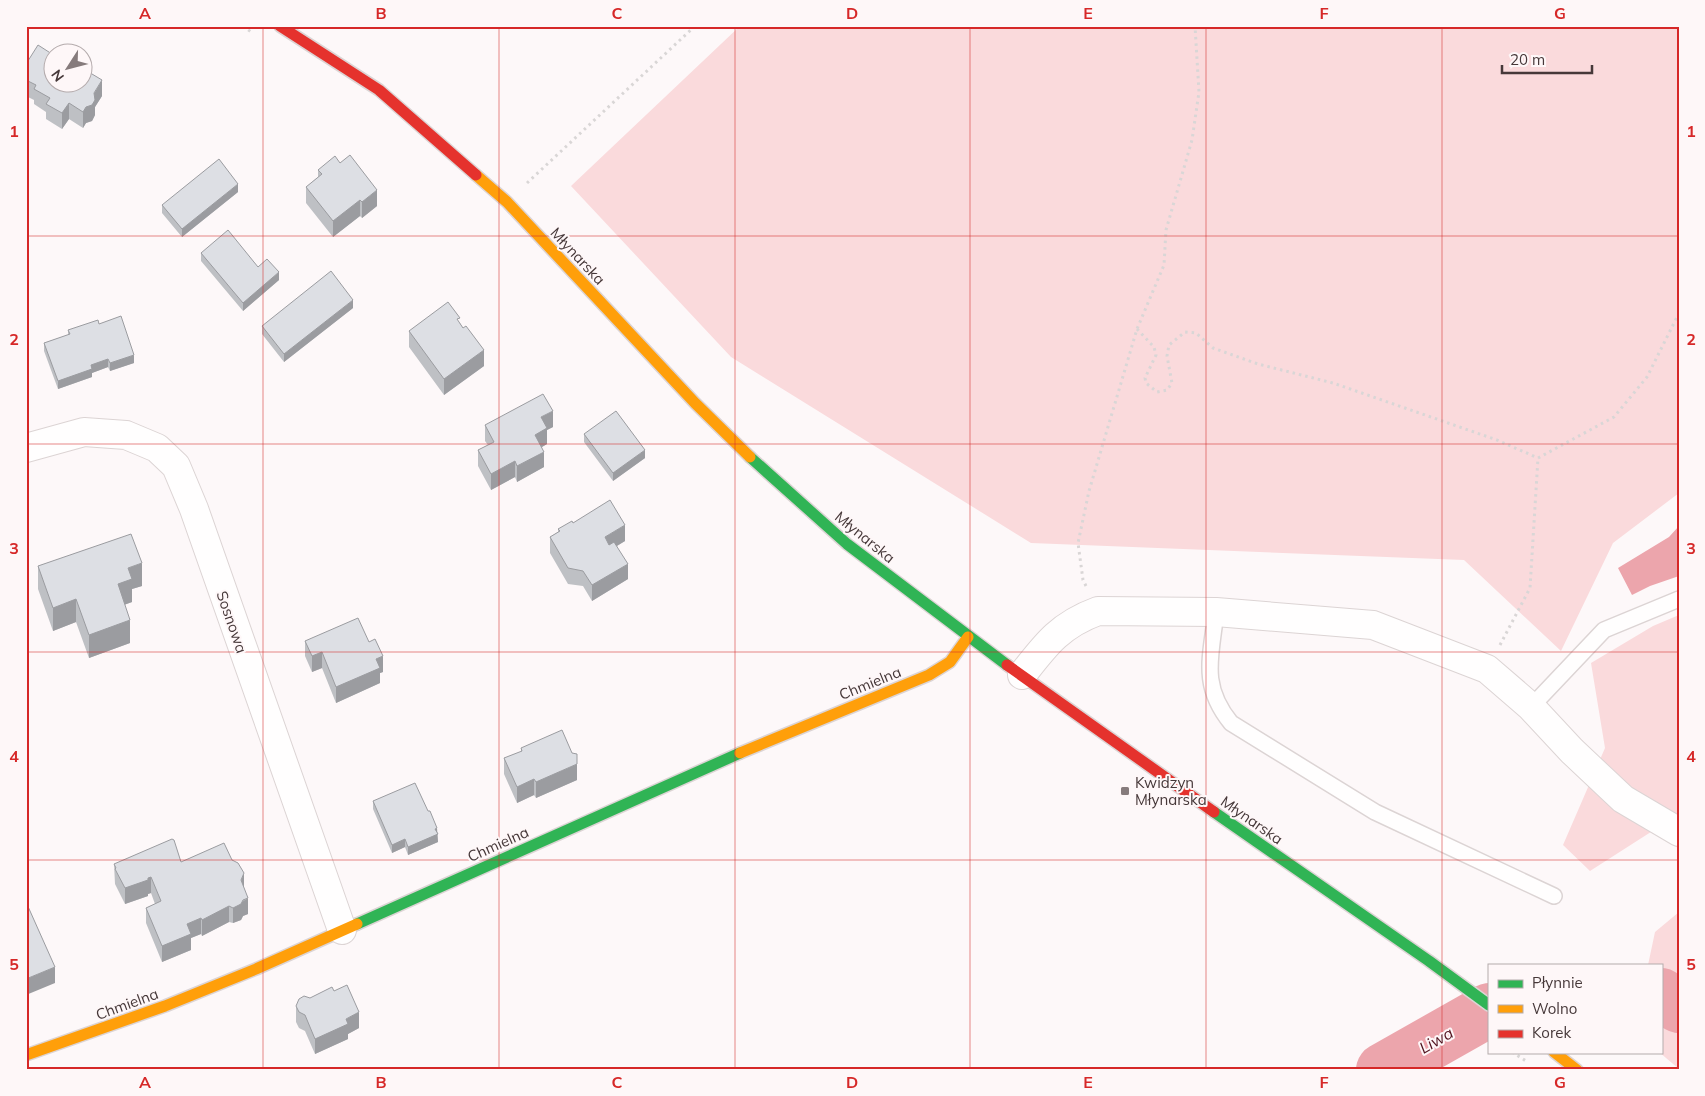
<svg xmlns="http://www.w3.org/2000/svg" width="1705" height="1096" font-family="Mulish,sans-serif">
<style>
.green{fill:#fadadc}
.water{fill:#eca5ac}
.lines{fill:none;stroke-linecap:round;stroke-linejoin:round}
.river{stroke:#eca5ac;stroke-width:54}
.lane-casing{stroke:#dcd4d4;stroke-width:18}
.street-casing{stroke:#dcd4d4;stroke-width:30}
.fast-casing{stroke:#dcd4d4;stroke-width:14}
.slow-casing{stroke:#dcd4d4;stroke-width:14}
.jam-casing{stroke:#dcd4d4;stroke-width:14}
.path{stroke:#d9d6d6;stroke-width:3;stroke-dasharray:2.5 4;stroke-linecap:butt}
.lane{stroke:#fffefe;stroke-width:15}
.street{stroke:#fffefe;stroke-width:28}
.fast{stroke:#30b455;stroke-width:11}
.slow{stroke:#ff9f0a;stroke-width:11}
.jam{stroke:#e5322d;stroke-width:11}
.wall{fill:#bec0c4}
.shaded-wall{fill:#9b9ca0}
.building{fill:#dddfe4;stroke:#9b9ca0}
.grid{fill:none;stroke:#d62828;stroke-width:1;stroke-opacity:0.55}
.poi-dot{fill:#867b7c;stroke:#fef7f8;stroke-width:2}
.labels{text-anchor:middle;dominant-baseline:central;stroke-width:4;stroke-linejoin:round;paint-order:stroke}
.street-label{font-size:15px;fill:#463839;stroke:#fef7f8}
.poi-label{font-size:15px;fill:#463839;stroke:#fef7f8;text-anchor:start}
.water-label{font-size:16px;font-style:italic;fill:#51131e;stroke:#fef7f8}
.neatline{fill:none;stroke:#d62828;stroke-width:2}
.grid-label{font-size:16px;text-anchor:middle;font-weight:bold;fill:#d62828}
</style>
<rect width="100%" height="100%" fill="#fdf8f9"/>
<path class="green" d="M740 26H1679V493L1613 543 1561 651 1464 560 1031 543 731 357 571 186Z
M1679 615V849L1654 830 1590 871 1563 845 1605 748 1591 663 1653 626Z
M1679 912V1069L1659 1052H1661V965H1648L1655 932Z"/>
<path class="water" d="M1679 526V576L1650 586 1632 595 1618 568 1669 537Z"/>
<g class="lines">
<path class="river" d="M1661 995 1679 1006
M1383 1070 1489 1010"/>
<defs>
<path id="lane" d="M1216 612C1211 657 1200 685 1231 723L1375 812 1554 896
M1531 707 1604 630 1679 599"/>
<path id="street" d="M26 448 84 432 126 435 157 448 176 466 194 509 342 930
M1022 675C1046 644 1060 625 1098 611L1216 612 1373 625 1487 669 1531 707 1572 751 1623 799 1679 832"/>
<path id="fast" d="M750 457 847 544 1007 665
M1214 812 1429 961 1489 1005
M357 924 740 753"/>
<path id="slow" d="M476 175 507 202 695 403 750 457
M740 753 929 675 950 662 968 637
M1554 1052 1577 1070
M26 1055 165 1006 256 969 357 924"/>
<path id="jam" d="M280 26 379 90 476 175
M1007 665 1214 812"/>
</defs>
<use href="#lane" class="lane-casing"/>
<use href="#street" class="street-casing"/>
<use href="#fast" class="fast-casing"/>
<use href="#slow" class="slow-casing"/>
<use href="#jam" class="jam-casing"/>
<path class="path" d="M243 26 251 32
M527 183 695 26
M1137 329 1154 347 1156 355 1145 378 1146 383 1157 392 1167 390 1172 383 1167 356 1169 345 1185 332 1196 333 1213 348 1258 364 1333 383 1497 440 1538 458
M1538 458 1614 417 1647 377 1679 313
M1086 586 1083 580 1078 543 1089 491 1137 329 1164 265 1166 230 1192 140 1199 92 1195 26
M1500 645 1530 588 1538 458
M1512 1052 1526 1061"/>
<use href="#lane" class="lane"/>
<use href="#street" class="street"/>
<use href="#fast" class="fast"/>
<use href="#slow" class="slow"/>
<use href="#jam" class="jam"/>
</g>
<path class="wall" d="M26 64 102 96 95 107V115L92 121 86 123 83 128 69 119 62 129 46 119V112L34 104V100L26 96Z
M340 163 377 206 362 218 360 216 333 237 306 203V187L318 177V170Z
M238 192 182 237 162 213V205Z
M201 253 279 280 243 311 201 261Z
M353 308 284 362 262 334V326Z
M460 323 463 328 484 366 444 395 409 347V331Z
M99 324 134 363 110 371 108 367 92 373V377L58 389 44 351V343L68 335V330Z
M485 425 553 427 547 430V444L542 447 544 467 517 482 515 477 491 490 478 466V450L488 445 485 441Z
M584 434 645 458 613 481 584 442Z
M573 523 625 541 617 546 628 579 592 601 583 586 568 584 550 553V537L558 532V529Z
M38 566 142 586 132 589V602L124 605 130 643 89 658 76 622 53 631 38 589Z
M305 641 369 642 383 672 380 673V683L336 703 322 668 312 672 305 656Z
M521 748 577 780 536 798 534 795 517 803 504 774V758L521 752Z
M373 801 437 832 438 842 408 855 405 847 392 853 373 809Z
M181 862 244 888 248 914 243 916 241 920 233 923 229 922 202 936 201 934 191 938V950L162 962 146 923V908L155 904 151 893 148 894V896L125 904 115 884 114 864Z
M296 1006 359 1028 348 1034V1039L315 1054 305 1031 299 1028 296 1022Z"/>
<path class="shaded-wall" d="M102 80V96L95 107V115L92 121 86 123 83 128V112Z
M69 103V119L62 129V113Z
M238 184V192L182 237V229Z
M377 190V206L362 218V202Z
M360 200V216L333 237V221Z
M279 272V280L243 311V303Z
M353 300V308L284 362V354Z
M484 350V366L444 395V379Z
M134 355V363L110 371V363Z
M108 359V367L92 373V377L58 389V381L91 365Z
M553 411V427L547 430V444L535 451V435L541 417Z
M645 450V458L613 481V473Z
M544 452V467L517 482V466Z
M515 461V477L491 490V474Z
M625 525V541L605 553V537Z
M142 563V586L132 589V602L118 607V584L128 568Z
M628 564V579L592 601V585Z
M76 599V622L53 631V608Z
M130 620V643L89 658V635Z
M322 652V668L312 672V656Z
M383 656V672L380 673V683L336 703V687L376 659Z
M577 764V780L536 798V782Z
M534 779V795L517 803V787Z
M437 828 438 842 408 855V847Z
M405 839V847L392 853V845Z
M244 873V889L241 880Z
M151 877V893L148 894V896L125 904V888Z
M248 898V914L243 916 241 920 233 923V908Z
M229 906V922L202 936V920Z
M201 918V934L191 938V950L162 962V946L187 924Z
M55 967V983L26 995V979Z
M359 1012V1028L348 1034V1039L315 1054V1039L346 1019Z"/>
<path class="building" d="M38 45 52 54V82H82V68L102 80 94 93 95 100 92 105 86 107 83 112 69 103 62 113 46 104 50 98 34 89 36 85 26 80V64Z
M350 155 377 190 362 202 360 200 333 221 306 187 322 174 318 170 335 156 340 163Z
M219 159 238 184 182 229 162 205Z
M228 230 258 267 267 259 279 272 243 303 201 253Z
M331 271 353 300 284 354 262 326Z
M448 302 460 318 457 319 463 328 466 326 484 350 444 379 409 331Z
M121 316 134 355 110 363 108 359 91 365 92 369 58 381 44 343 70 334 68 330 98 320 99 324Z
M543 394 553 411 541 417 547 428 535 435 544 452 517 466 515 461 491 474 478 450 494 442 485 425Z
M616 411 645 450 613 473 584 434Z
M610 500 625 525 605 537 609 545 614 542 628 564 592 585 583 571 568 568 550 537 560 531 558 529 572 521 573 523Z
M131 534 142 563 128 568 132 579 118 584 130 620 89 635 76 599 53 608 38 566Z
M358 618 369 642 375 639 383 656 376 659 380 668 336 687 322 652 312 656 305 641Z
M562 730 572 753 577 754V764L536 782 534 779 517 787 504 758 522 751 521 748Z
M415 783 428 811H430L437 828 435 829 438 834 408 847 405 839 392 845 373 801Z
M172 839 174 840 181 862 224 843 232 860 238 863 244 873 241 880 248 898 243 900 241 904 233 908 229 906 202 920 201 918 187 924 191 934 162 946 146 908 161 901 151 877 148 878V880L125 888 115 869 116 868 114 864Z
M26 902 55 967 26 979Z
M347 985 359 1012 346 1019 348 1024 315 1039 305 1015 299 1012 296 1006 299 999 304 996 310 998 332 987 334 991Z"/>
<path class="grid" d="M263 26V1070M499 26V1070M735 26V1070M970 26V1070M1206 26V1070M1442 26V1070M26 236H1679M26 444H1679M26 652H1679M26 860H1679"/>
<rect class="poi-dot" x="1120" y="786" width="10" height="10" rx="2.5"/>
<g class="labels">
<g class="street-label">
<text transform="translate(578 256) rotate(47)">Młynarska</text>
<text transform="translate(865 537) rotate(39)">Młynarska</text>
<text transform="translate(232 622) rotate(71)">Sosnowa</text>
<text transform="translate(870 683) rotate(-22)">Chmielna</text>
<text transform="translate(1252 820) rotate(35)">Młynarska</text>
<text transform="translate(498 844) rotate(-24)">Chmielna</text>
<text transform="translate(127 1004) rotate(-20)">Chmielna</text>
</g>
<g class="poi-label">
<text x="1135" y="782">Kwidzyn<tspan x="1135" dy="17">Młynarska</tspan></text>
</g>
<g class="water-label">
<text transform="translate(1436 1040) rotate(-30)">Liwa</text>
</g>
</g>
<rect width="1705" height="1096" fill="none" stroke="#fef7f8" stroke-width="55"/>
<rect x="1488" y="964" width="175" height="90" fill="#fef7f8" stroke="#b4abac"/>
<rect x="1498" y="980" width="25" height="8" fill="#30b455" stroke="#b4abac"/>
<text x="1532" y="988" font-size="15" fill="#463839">Płynnie</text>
<rect x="1498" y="1005" width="25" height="8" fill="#ff9f0a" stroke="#b4abac"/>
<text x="1532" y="1014" font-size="15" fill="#463839">Wolno</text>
<rect x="1498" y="1030" width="25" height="8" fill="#e5322d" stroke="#b4abac"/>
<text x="1532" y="1038" font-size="15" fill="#463839">Korek</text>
<g transform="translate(68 68) rotate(234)"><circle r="24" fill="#fef7f8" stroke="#b4abac"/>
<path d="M0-4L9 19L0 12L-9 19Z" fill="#867b7c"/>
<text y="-8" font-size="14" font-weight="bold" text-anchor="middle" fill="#463839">N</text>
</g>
<path d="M1502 65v8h90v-8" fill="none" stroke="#463839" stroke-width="2.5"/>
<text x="1510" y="65" font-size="15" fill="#463839" stroke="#fef7f8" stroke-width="4" paint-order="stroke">20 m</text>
<rect x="28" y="28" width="1650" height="1040" class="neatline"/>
<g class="grid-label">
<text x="145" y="19">A</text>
<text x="381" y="19">B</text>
<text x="617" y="19">C</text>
<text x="852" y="19">D</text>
<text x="1088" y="19">E</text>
<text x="1324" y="19">F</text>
<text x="1560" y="19">G</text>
<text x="14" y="137">1</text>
<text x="1691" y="137">1</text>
<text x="14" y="345">2</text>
<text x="1691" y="345">2</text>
<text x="14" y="554">3</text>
<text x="1691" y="554">3</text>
<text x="14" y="762">4</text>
<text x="1691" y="762">4</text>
<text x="14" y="970">5</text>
<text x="1691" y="970">5</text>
<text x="145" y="1088">A</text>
<text x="381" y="1088">B</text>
<text x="617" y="1088">C</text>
<text x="852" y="1088">D</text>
<text x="1088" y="1088">E</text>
<text x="1324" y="1088">F</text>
<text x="1560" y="1088">G</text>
</g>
</svg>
